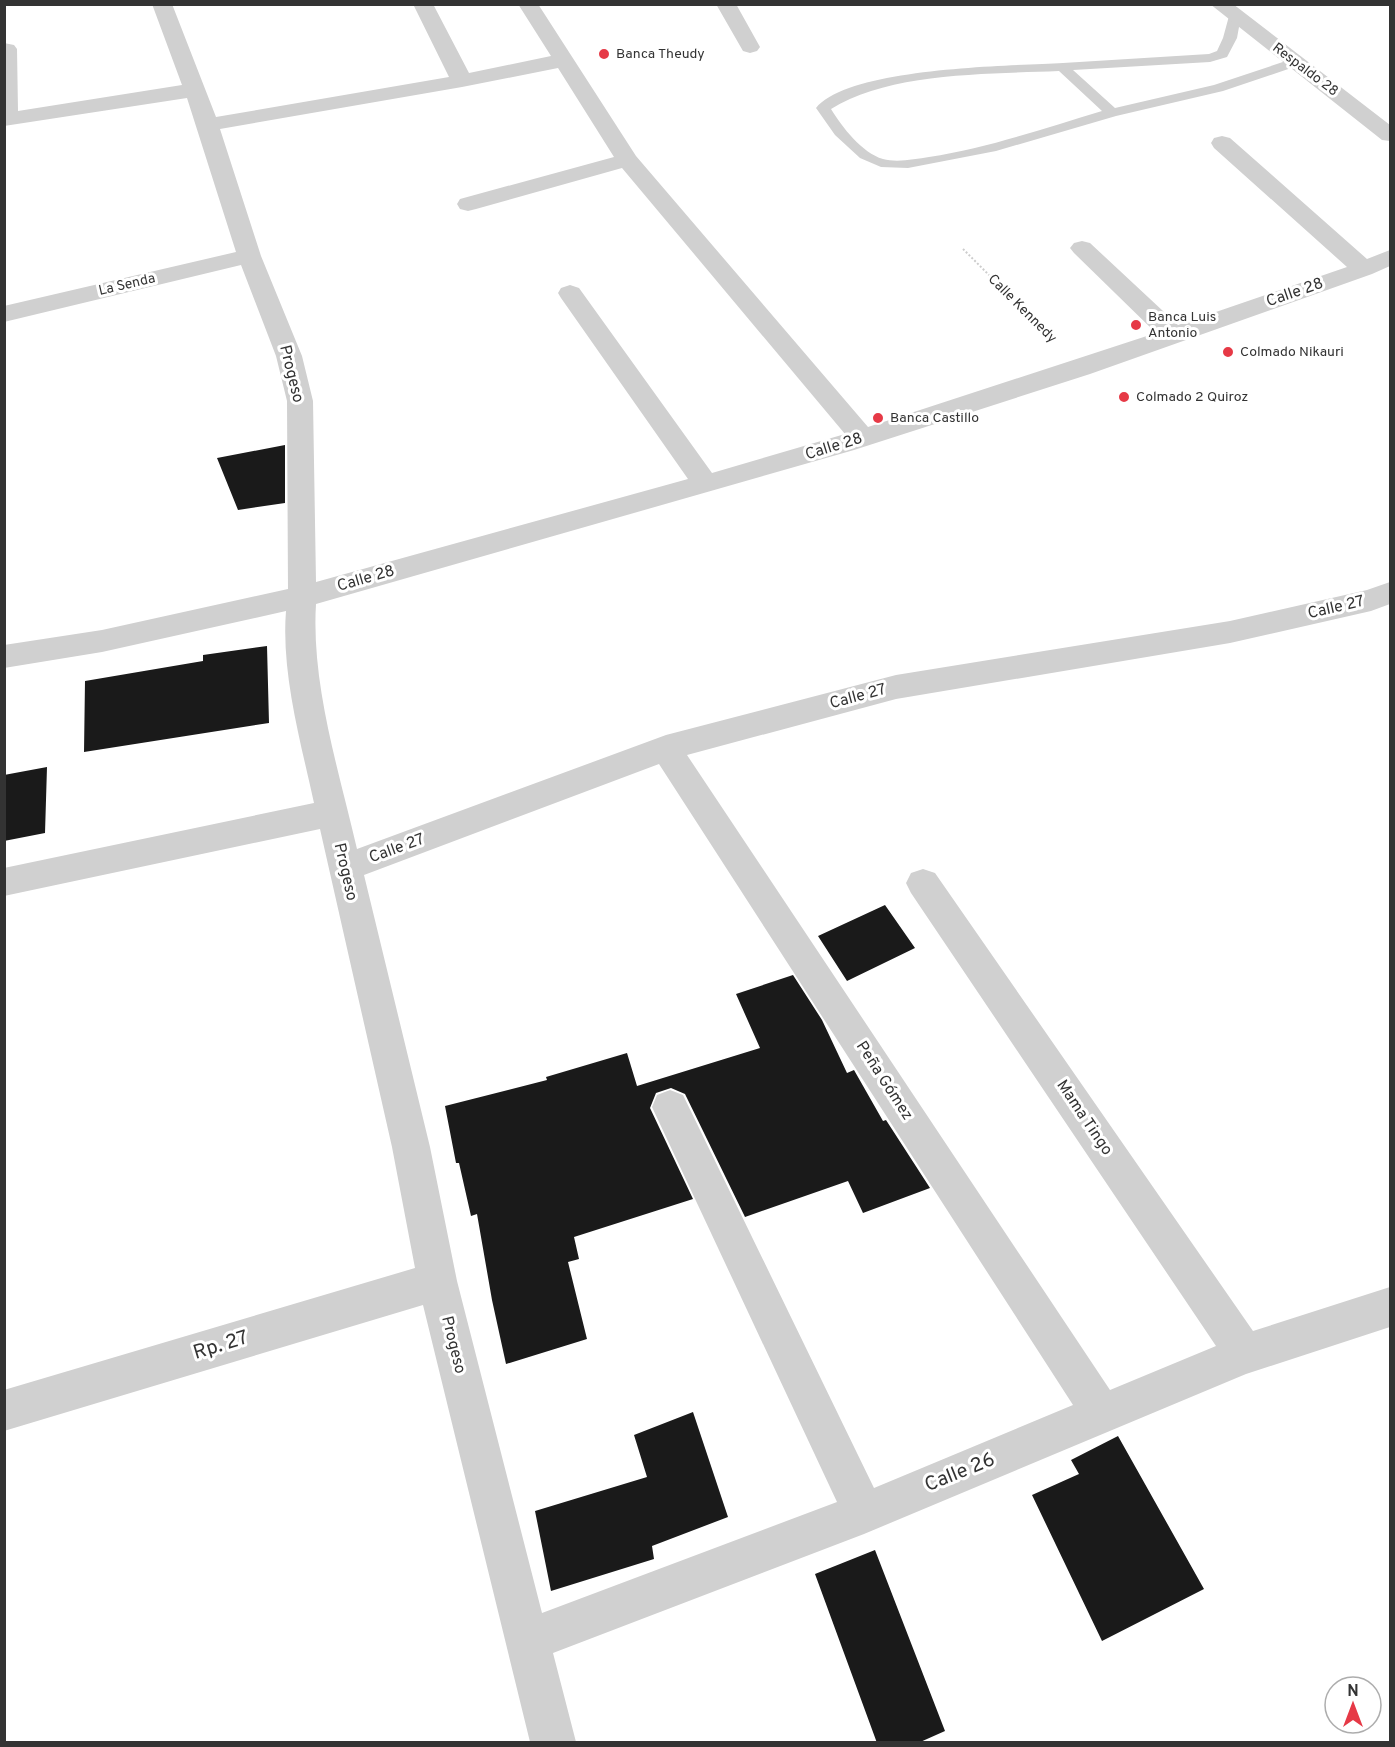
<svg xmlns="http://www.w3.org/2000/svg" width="1395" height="1747" font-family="Overpass,sans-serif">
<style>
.building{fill:#1a1a1a}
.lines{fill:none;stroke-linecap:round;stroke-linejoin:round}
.path{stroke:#cdcdcd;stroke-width:2;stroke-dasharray:2 2;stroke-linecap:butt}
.lane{fill:#d0d0d0;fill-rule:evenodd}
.street{fill:#d0d0d0;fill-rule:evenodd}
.poi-dot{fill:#e63946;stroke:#fff;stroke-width:2}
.labels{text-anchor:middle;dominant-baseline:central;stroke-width:6;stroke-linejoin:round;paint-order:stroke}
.far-poi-label{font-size:14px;fill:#333;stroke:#fff;text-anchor:start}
.far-street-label{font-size:14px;fill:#333;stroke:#fff}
.street-label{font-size:16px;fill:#333;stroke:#fff}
.near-street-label{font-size:20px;fill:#333;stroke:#fff}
</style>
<rect width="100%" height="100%" fill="#fff"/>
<path class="building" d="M285 445V503L238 510 217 458Z
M267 646 269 723 84 752 85 681 203 661V655Z
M47 767 45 833 4 841V775Z
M885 905 915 948 847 981 818 936Z
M793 975 822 1020 847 1073 854 1070 883 1121 886 1120 930 1188 863 1213 848 1181 745 1217 685 1094 671 1088 656 1093 650 1108 693 1199 574 1237 579 1259 568 1262 587 1339 506 1364 492 1300 477 1214 471 1216 459 1163H456L445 1106 547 1080 546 1077 627 1053 637 1086 760 1048 736 994Z
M693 1412 728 1517 652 1546 654 1559 551 1591 535 1511 647 1477 634 1435Z
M1118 1436 1204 1589 1102 1641 1032 1495 1079 1474 1071 1460Z
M875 1550 945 1731 918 1743H877L815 1574Z"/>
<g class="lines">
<path class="path" d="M963 249 1054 340"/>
<path class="lane" d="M1235 12 1241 16 1237 38 1227 57 1210 62 1073 70 1115 108 1214 85 1295 58 1302 62 1300 65 1223 91 1116 116 996 151 908 168 881 167 860 158 835 135 816 108C850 67 1010 66 1063 63 1112 60 1160 57 1209 54L1217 51 1223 38 1229 16ZM1059 71 1102 111C1045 128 988 148 929 157 915 159 897 163 883 159 862 153 842 127 831 109 889 72 990 74 1059 71Z"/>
<path class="street" d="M152 4H172L216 117 449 77 413 4H433L469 73 551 56 518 4H538L636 156 868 427 1156 333 1074 253 1070 248 1074 243 1082 241 1090 243 1178 325 1347 267 1214 148 1211 143 1214 138 1222 136 1230 138 1367 259 1390 250V266L1372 274 1090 374 854 450 316 604C311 684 339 771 357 849L666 735 896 675 1230 621 1367 590 1390 582V604L1371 611 1230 643 896 699 687 755 1110 1390 1216 1346 911 893 906 883 911 873 923 869 935 873 1253 1331 1390 1287V1327L1246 1374 864 1534 553 1653 576 1742H530L423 1305 4 1431V1390L415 1268 392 1147 320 829 4 896V868L314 803C301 743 281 673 286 611L102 652 4 668V645L102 630 288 589 287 401 276 356 241 265 4 322V306L236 252 187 98 4 126V43L14 45 17 49 18 111 182 85ZM558 68 614 157 460 199 457 204 460 209 468 211 476 209 622 168 845 434 712 473 579 288 570 285 561 288 558 293 561 298 688 479 316 582 313 401 302 356 261 256 220 129 462 87ZM659 764 1073 1405 874 1488 683 1095 670 1090 657 1095 652 1107 837 1502 542 1613 457 1281 430 1147 364 875Z
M716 4H736L760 47 757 51 750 53 743 51Z
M1210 4H1233L1390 125V141L1382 140Z"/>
</g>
<g class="poi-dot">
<circle cx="604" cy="54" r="6"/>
<circle cx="1136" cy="325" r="6"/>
<circle cx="1228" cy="352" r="6"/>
<circle cx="1124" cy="397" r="6"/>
<circle cx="878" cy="418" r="6"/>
</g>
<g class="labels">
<g class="far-poi-label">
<text x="616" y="54">Banca Theudy</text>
<text x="1148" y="317">Banca Luis<tspan x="1148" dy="16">Antonio</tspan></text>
<text x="1240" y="352">Colmado Nikauri</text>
<text x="1136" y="397">Colmado 2 Quiroz</text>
<text x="890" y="418">Banca Castillo</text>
</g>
<g class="far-street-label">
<text transform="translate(1305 70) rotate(37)">Respaldo 28</text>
<text transform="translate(127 285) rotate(-13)">La Senda</text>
<text transform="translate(1022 309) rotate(45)">Calle Kennedy</text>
</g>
<g class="street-label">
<text transform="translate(1295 293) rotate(-19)">Calle 28</text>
<text transform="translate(291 374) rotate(76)">Progeso</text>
<text transform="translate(834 447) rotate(-17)">Calle 28</text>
<text transform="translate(366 579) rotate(-16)">Calle 28</text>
<text transform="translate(1336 608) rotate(-13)">Calle 27</text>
<text transform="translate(858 697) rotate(-15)">Calle 27</text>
<text transform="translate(397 849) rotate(-20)">Calle 27</text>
<text transform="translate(345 872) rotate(77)">Progeso</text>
<text transform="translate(884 1081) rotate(57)">Peña Gómez</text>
<text transform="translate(1084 1118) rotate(56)">Mama Tingo</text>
<text transform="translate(453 1345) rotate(76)">Progeso</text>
</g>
<g class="near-street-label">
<text transform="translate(221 1346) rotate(-17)">Rp. 27</text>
<text transform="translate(960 1473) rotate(-22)">Calle 26</text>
</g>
</g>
<rect width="1395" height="1747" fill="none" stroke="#333333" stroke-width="12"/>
<g transform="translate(1353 1705)"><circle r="28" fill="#ffffff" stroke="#adadad" stroke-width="1.5"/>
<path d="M0-4.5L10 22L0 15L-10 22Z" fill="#e63946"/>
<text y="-9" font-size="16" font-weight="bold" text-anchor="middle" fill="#333333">N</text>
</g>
</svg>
